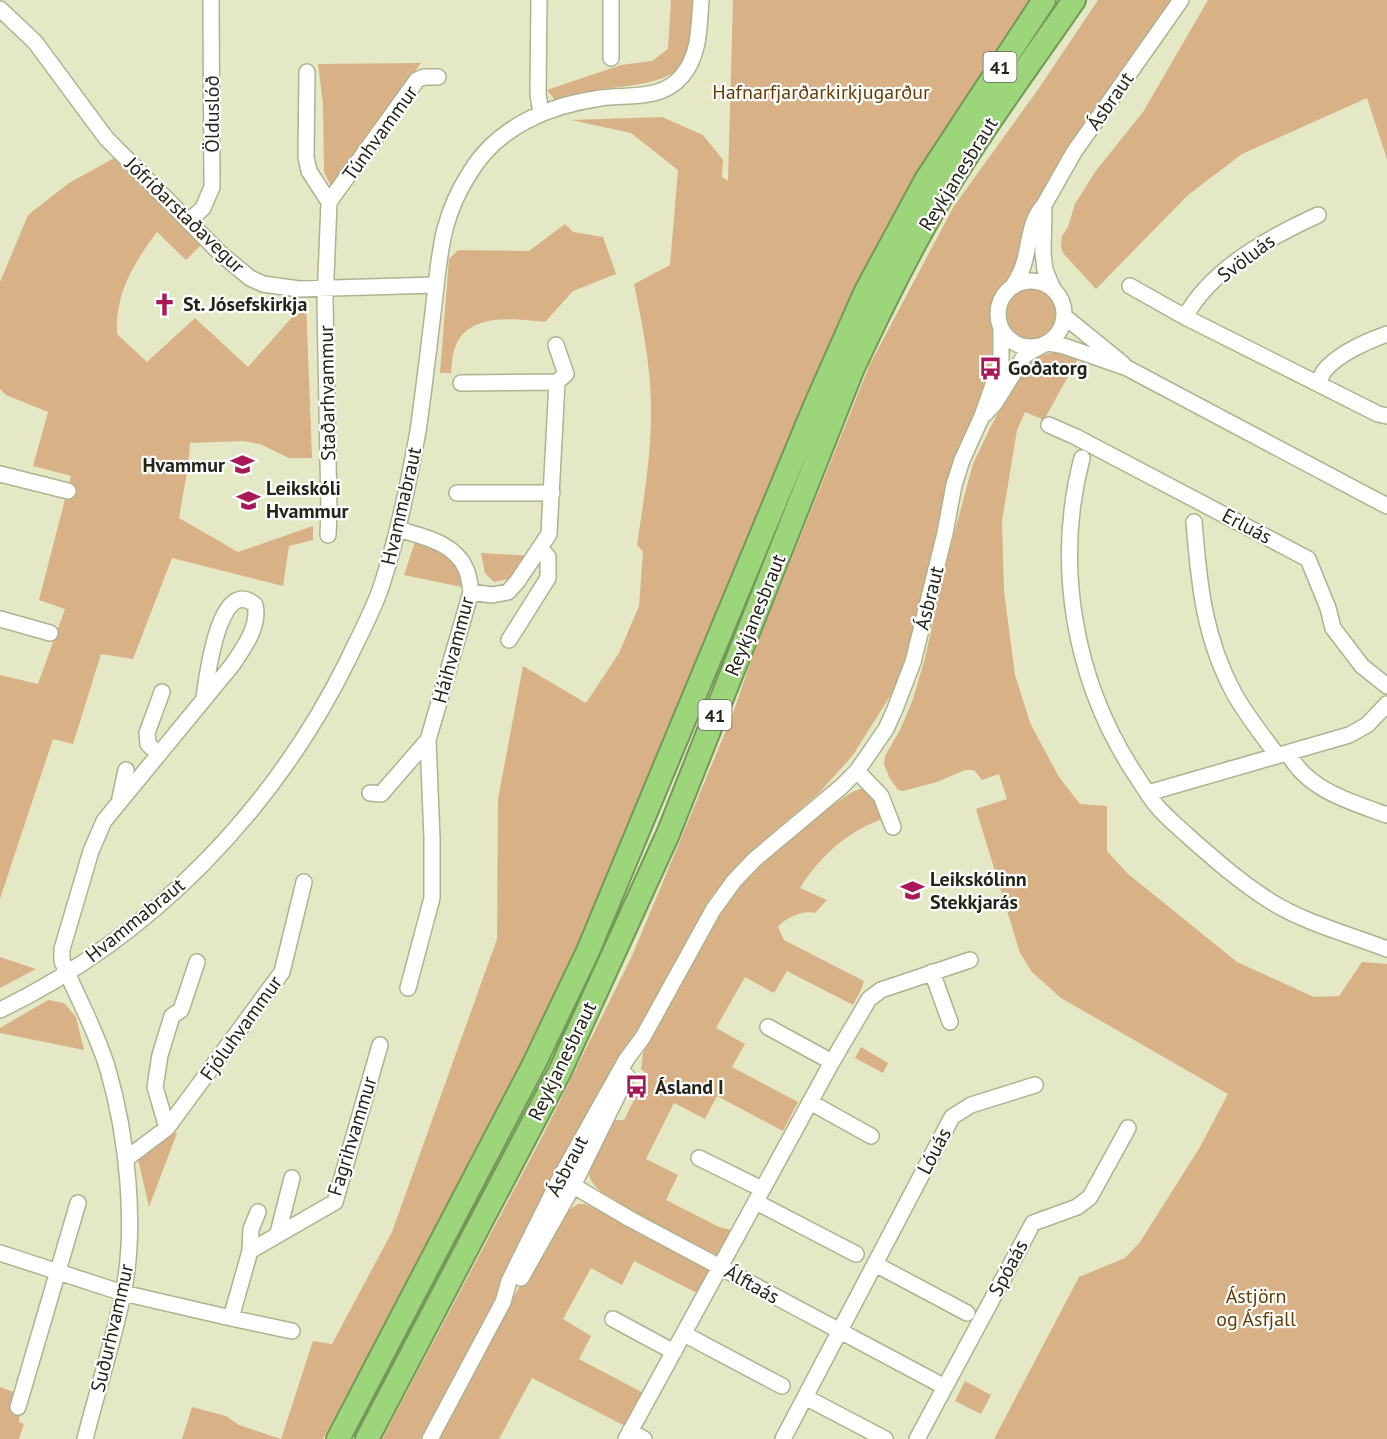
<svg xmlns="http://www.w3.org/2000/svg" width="1387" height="1439" font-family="'PT Sans',sans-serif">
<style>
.green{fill:#d9b186}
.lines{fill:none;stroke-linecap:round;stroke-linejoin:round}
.minor-casing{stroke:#afb290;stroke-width:18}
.highway-casing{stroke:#739858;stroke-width:26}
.minor{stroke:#fff;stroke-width:15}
.highway{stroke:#9dd67a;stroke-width:22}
.labels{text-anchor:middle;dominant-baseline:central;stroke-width:4.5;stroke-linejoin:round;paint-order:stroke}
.shield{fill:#fff;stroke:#66665d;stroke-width:1.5}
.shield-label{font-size:18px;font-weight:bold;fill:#242518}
.park-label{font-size:20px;fill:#643b00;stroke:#fff}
.street-label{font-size:20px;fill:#242518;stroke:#fff}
.poi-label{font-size:20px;font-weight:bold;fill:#242518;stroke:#fff;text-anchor:start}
</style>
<rect width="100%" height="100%" fill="#e5e8c5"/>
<path class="green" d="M671 0H694C693 15 695 38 690 52 680 87 621 85 591 91 579 93 567 97 555 100L547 90 621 65 652 61 668 49Z
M733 0H1030L911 194 579 948 485 1136 323 1439H182L192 1407 226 1416 239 1425 281 1439 313 1341 332 1344 392 1232 497 939 498 799 523 666 586 703 619 653 639 606 643 552 637 545C644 498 652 451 651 403 650 362 642 323 634 284L670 265 678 170 631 133 571 120 662 117 703 135 723 160 722 177 728 181Z
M1098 0H1172L1054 177 1029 258 1002 292 997 314 998 323 992 358 995 371 950 481 910 645 897 685 853 755 820 792 745 857 711 897 531 1224 484 1322 420 1439H382L543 1135 632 956 732 716 754 652 870 364 954 206 1037 91Z
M1208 0H1387V159L1367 98 1242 154 1188 195 1096 289 1063 253 1061 246 1062 236 1068 227 1075 204 1095 172 1143 112Z
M421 63 333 190 324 172 323 104 318 64Z
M118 156 204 242 186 260 157 232C134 263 115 293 117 334L147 362 195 318 248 367 295 314 279 299 306 301 312 458H289L260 444 243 441 190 443C189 468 183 493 179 518L238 552 313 526V540L289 546 283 586 172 558 133 659 101 654 73 744 53 739 0 899V675L38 684 65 609 39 600 71 476 33 466 48 412 6 395 0 389V282L28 215 69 183Z
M565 224 573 232 603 237 616 274 573 291 545 322C517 319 470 312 456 345 452 353 452 364 451 373H440L449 259 458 250 529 251Z
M1006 314a25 25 0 1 1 50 0a25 25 0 1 1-50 0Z
M1064 350 1080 355 1044 420 1025 412 1017 430 1002 521 1004 591 1015 675 1031 725 1059 777 1080 804 1107 806V851L1127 873 1237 962 1314 997 1339 996 1362 962 1387 964V1439H994L1079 1277 1125 1258 1140 1242 1200 1147 1228 1094 1061 998 1032 972 1020 953 976 809 1007 799 999 774 982 780 974 770H965L937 782 903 791 898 790 889 777 884 764 885 756 900 730 912 702 924 662 948 556 973 464 990 428 1015 381 1027 365 1042 355Z
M415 542 440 548 460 570 462 587 404 575Z
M481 553 531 556 508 579 494 582 485 573Z
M863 788 871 790 885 818C849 830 820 856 800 888L827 900 815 913C803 910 785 918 778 927L784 940 864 981 861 990 853 1005 787 971 774 993 745 977 716 1028 745 1044 732 1067 798 1102 783 1131 717 1096 705 1119 674 1103 646 1159 678 1175 666 1200 719 1227 731 1230 717 1255 712 1254C688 1242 591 1199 589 1174 587 1162 606 1129 614 1120H624L647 1074 641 1069 643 1053 712 925 727 900 747 875 789 836 852 792Z
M0 957 36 969 0 988Z
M48 1000 64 1003 76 1017 84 1050 0 1033V1028Z
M861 1047 888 1063 883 1073 855 1058Z
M170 1133H177L149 1207 138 1159Z
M578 1204H585L630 1225 713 1269 703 1296 634 1261 622 1285 591 1268 563 1319 591 1336 579 1359 647 1395 629 1428 532 1378 499 1439H438L514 1296 563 1214Z
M965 1381 991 1395 981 1414 955 1401Z
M0 1387 22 1395 19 1422 24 1424 19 1439H0Z"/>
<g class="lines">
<defs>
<path id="minor" d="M539 0 538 94 541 113
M611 0V58
M0 9 35 42 106 138 221 254 250 278 263 284 299 289 436 285
M307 72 306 157 309 171 329 202
M1044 205 1043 253 1045 270 1053 289
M189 221 203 208 212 187 211 0
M998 314a33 33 0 1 1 66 0a33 33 0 1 1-66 0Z
M1013 286C1019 277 1023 269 1025 259 1030 240 1030 220 1044 205L1074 152 1181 0
M1130 286 1185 317 1378 414 1387 416
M1064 316 1123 364
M1185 317C1212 268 1270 237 1318 215
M1048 343 1064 346 1127 368 1387 506
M461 383 557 382
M1319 384C1320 380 1322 374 1324 371 1338 354 1367 341 1387 334
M985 414 995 403 1025 355 1041 346
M1049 425 1076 437 1308 559 1328 608 1333 628 1362 666 1387 686
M1082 458C1054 564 1074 679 1133 771 1141 782 1147 794 1156 805 1165 816 1177 826 1188 836 1214 859 1240 882 1270 901 1305 923 1348 934 1387 949
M0 474 68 491
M457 493H552
M1194 522C1199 584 1204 639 1235 695 1247 716 1263 736 1277 755
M398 529C423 537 454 542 466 569 469 576 470 585 471 592L428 740 432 838V898L408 988
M328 535 329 511 325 302 329 202 417 80 424 77H438
M471 592 492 595 508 592 517 582 549 534 557 382 566 374 556 345
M0 619 50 633
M509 640 548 578V557L540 548
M1288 753C1307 790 1351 802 1387 815
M158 754 148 744 147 733 162 692
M857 771 881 796 893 827
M370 793 381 794 428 740
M1148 793 1349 735 1367 725 1387 704
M120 798 126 770
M932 972 950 1022
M0 1010C151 937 274 810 348 660 360 634 375 608 383 581 399 532 409 481 418 431 424 389 429 346 434 304 440 252 441 217 471 171 499 126 550 105 601 98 629 94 661 101 682 76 700 55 699 26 701 0
M768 1027 832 1062
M810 1102 871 1136
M167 1128 155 1087 160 1055 172 1016 181 1010 197 962
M699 1158 762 1189
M126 1159 167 1128 282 972 304 882
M560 1178 630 1219 945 1387
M756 1202 856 1254
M278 1233 292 1178
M250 1251 251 1229 258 1212
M0 1253 123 1293 231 1318 250 1251 335 1202 380 1045
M875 1264 967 1313
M521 1278 573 1186 627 1076
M231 1318 292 1331
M613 1319 674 1352
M684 1334 782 1386
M805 1397 885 1439
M18 1407 78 1203
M630 1431 644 1439
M85 1439C97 1391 113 1343 123 1294 137 1227 127 1135 108 1070 97 1032 77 997 62 961V949L91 851 104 821 233 664C244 647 260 626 255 605 219 574 207 678 204 697
M430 1439 503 1302 509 1281 560 1178 626 1060 643 1037 713 910 734 881 755 859 841 787 857 771 886 729 895 709 913 662 945 533 954 485 962 460 982 416 1001 362V330
M626 1439 832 1062 869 999 881 990 970 960
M783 1439 952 1117 971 1105 1035 1085
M917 1439 1033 1223 1077 1207 1090 1197 1128 1128"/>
<path id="highway" d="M338 1439 533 1066 588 951 815 406 866 291 926 180 1044 0
M367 1439 560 1071 668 834 853 368C880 310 908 252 941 197 982 129 1029 65 1074 0"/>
</defs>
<use href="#minor" class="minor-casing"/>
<use href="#highway" class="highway-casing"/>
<use href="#minor" class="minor"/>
<use href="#highway" class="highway"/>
</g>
<defs>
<symbol id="church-bare" viewBox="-9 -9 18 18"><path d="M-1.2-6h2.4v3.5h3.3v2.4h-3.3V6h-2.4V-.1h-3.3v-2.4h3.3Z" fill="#a81856" stroke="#fff" stroke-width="2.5" paint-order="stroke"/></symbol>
<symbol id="bus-bare" viewBox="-9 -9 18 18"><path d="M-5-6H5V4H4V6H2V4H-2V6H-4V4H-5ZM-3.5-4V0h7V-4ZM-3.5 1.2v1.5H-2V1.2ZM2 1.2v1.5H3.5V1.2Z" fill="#a81856" stroke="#fff" stroke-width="2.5" paint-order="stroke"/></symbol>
<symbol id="school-bare" viewBox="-9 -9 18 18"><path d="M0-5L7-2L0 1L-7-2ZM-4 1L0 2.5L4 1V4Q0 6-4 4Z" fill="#a81856" stroke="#fff" stroke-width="2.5" paint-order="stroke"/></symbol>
</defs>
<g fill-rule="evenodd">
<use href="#church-bare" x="148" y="288" width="33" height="33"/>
<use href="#bus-bare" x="974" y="352" width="33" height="33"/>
<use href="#school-bare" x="226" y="448" width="33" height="33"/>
<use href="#school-bare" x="232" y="484" width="33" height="33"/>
<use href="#school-bare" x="896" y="874" width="33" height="33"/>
<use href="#bus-bare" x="620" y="1070" width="33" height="33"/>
</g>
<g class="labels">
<g class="shield">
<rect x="983.5" y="52" width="33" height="30" rx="4.5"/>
<rect x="698.5" y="700" width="33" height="30" rx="4.5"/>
</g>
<g class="shield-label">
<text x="1000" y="67">41</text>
<text x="715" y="715">41</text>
</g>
<g class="park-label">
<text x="821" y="92">Hafnarfjarðarkirkjugarður</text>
<text x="1256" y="1296">Ástjörn<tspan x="1256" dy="23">og Ásfjall</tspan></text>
</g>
<g class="street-label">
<text transform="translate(1110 101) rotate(-55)">Ásbraut</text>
<text transform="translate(212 114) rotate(-90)">Ölduslóð</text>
<text transform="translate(380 133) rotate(-54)">Túnhvammur</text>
<text transform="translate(958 174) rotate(-58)">Reykjanesbraut</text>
<text transform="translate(185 215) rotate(44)">Jófríðarstaðavegur</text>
<text transform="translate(1246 258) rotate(-37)">Svöluás</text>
<text transform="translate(327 393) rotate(-91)">Staðarhvammur</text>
<text transform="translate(401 506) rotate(-77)">Hvammabraut</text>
<text transform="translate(1247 526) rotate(28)">Erluás</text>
<text transform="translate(929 598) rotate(-76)">Ásbraut</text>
<text transform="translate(755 615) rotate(-68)">Reykjanesbraut</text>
<text transform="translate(453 650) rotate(-75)">Háihvammur</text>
<text transform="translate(135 920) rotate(-39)">Hvammabraut</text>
<text transform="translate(241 1028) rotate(-54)">Fjóluhvammur</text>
<text transform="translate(562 1061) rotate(-64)">Reykjanesbraut</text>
<text transform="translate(352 1136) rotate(-73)">Fagrihvammur</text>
<text transform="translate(934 1151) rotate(-62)">Lóuás</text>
<text transform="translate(567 1166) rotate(-62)">Ásbraut</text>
<text transform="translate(1008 1268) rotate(-62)">Spóaás</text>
<text transform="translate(752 1284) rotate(29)">Álftaás</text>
<text transform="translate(112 1328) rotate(-77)">Suðurhvammur</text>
</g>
<g class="poi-label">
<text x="183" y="304">St. Jósefskirkja</text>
<text x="1008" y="368">Goðatorg</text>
<text x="225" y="465" text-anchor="end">Hvammur</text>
<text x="266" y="488">Leikskóli<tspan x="266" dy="23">Hvammur</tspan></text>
<text x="930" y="879">Leikskólinn<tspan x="930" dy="23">Stekkjarás</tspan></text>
<text x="655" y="1087">Ásland I</text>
</g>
</g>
</svg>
